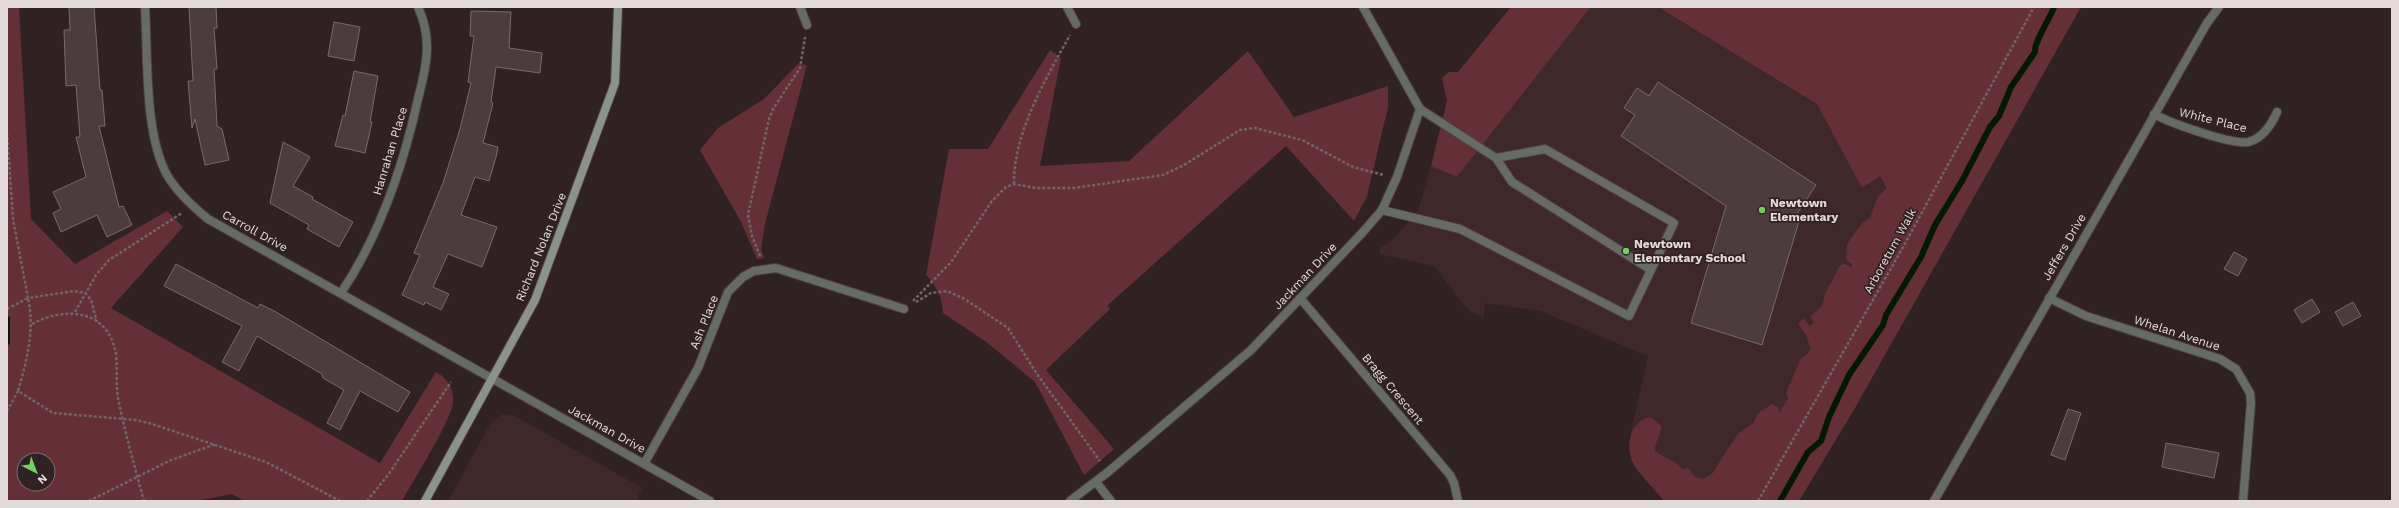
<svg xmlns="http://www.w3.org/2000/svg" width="2399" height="508" font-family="'Work Sans',sans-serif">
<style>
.built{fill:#3e282a}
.green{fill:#642f36;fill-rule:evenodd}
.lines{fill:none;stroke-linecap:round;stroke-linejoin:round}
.stream{stroke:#031901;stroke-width:6}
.building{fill:#4d3c3e;stroke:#7b696b}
.lane-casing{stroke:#4d3f40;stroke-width:10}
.street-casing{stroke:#4d3f40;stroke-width:10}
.secondary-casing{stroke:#4d3f40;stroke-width:10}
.path{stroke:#726566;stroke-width:2.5;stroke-dasharray:3 2;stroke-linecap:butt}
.lane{stroke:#666b65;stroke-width:8}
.street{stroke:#666b65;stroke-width:8}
.secondary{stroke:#8a9289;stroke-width:8}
.poi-dot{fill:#70d35f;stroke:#302223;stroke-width:1.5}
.labels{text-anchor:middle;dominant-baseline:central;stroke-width:3.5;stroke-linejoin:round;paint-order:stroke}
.street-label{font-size:12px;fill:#e5dadb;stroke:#302223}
.poi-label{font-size:12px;font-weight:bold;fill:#e5dadb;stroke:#302223;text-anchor:start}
</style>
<rect width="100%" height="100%" fill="#302223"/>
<path class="built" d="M1591 7H1658L1921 167 1729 501H1664L1635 467 1631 451V432L1648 356 1540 311 1485 303 1484 318 1469 311 1434 266 1380 254V248L1395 238 1419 208 1431 166 1457 177Z
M506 414 517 417 642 488 636 501H448L490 424 501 415Z"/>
<path class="green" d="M7 7H19L31 219 75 264 167 211 183 227 111 308 380 463 436 372C448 378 454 389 453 403 451 421 413 481 402 501H244L232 494 196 501H7ZM24 460H48V484H24Z
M1511 7H1591L1457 177 1431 166 1447 101 1442 78 1449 72H1458Z
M1658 7H2081L1855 408 1799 501H1664C1655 489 1644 480 1636 468 1624 451 1628 422 1650 417L1662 426 1654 450C1663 458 1675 459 1682 469L1688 468 1695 477 1703 479 1712 474 1729 447 1739 433 1753 423 1758 413 1772 404 1778 407 1779 413 1788 398 1786 393 1800 360 1811 350 1806 335 1798 324 1803 318 1810 326 1814 323 1810 317 1822 306 1825 294 1840 265 1845 264 1852 268V264L1846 260 1847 244 1862 223 1870 218 1878 196 1887 188 1880 176 1862 188 1817 104Z
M1050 50 1061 58 1040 166 1129 161 1248 51 1294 117 1388 86V107L1367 196 1354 221 1286 146 1108 305 1110 309 1046 370 1114 449 1084 475 1035 382 985 341 943 313C942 297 937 287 926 275L949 149H988Z
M798 64 807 65 765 224 761 248 764 258 757 259 741 222 700 150 718 128 764 99Z"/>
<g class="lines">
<path class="stream" d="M7 319V342
M1780 501 1808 452 1821 441 1829 417 1849 375 1883 325 1886 315 1921 257 1935 225 1962 181 1990 127 1999 116 2011 87 2035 52C2034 41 2050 19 2054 7"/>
</g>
<path class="building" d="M69 7H94L100 90H102L105 126H99L119 207 123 206 132 225 107 237 97 215 61 232 53 213 61 209 53 192 86 177 76 137H80L76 85 66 86 64 30H70Z
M189 7H216L217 28H214L217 69H214L217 126 222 129 229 160 205 165 195 119 192 128 188 81H193Z
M471 11 511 12 509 48 542 53 540 73 496 67 491 102 493 103 483 143 498 147 496 157 489 181 475 177 461 215 497 227 482 267 448 254 433 287 449 294 441 310 425 302 424 305 402 295 420 255 414 253 443 183 460 129 471 83 468 82 474 36H470Z
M334 22 360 27 354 61 328 56Z
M354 71 378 76 370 122H372L365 153 335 146 343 115 345 116Z
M1658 82 1816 185 1797 214 1800 218 1762 345 1691 323 1726 206 1621 136 1635 115 1624 108 1637 88 1649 96Z
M283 142 310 157 293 186 313 197 312 199 353 222 339 247 307 229 309 225 270 203Z
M2234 252 2247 259 2238 276 2224 269Z
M176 264 258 308 260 304 276 312 410 392 398 412 360 391 340 430 327 423 344 390 323 378 322 374 257 336 239 371 222 362 242 326 164 286Z
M2312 299 2320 312 2302 323 2294 310Z
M2353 302 2361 316 2343 326 2335 312Z
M2068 409 2081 413 2065 460 2051 455Z
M2166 443 2219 453 2214 478 2162 467Z"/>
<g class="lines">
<defs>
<path id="lane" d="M1496 158 1545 149 1674 223 1651 270
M1382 210 1460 229 1629 316 1651 270 1512 182 1496 158 1420 109"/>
<path id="street" d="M145 7C148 56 144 133 167 175 177 192 192 206 208 219L710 501
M800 7 807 25
M1067 7 1076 24
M2154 114C2170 123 2232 145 2248 142 2262 139 2272 124 2277 112
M341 293C380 235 403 167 418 99 422 83 427 65 427 48 427 33 424 20 418 7
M1300 298 1450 475 1454 483 1458 501
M2049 298 2086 316 2220 359 2236 369 2250 393 2251 403 2243 501
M644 464 698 368 728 292 743 277 754 271 776 268 904 309
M1096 482 1111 501
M1070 501 1108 472 1251 350 1363 232 1382 210 1397 177 1420 109 1363 7
M1934 501 2207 23 2219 7"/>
<path id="secondary" d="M425 501 535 300 615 83 618 7"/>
</defs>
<use href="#lane" class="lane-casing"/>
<use href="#street" class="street-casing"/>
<use href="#secondary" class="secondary-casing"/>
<path class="path" d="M7 132 13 219 28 298 74 291 85 293 91 300 97 322
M1014 184C1013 134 1046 78 1070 35
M760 256 752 236 748 215 769 119 773 109 800 68 805 37
M913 301 951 262 992 201 1006 187 1014 184 1036 188H1074L1163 175 1184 165 1240 130 1255 128 1302 140 1353 167 1384 175
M916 302 931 293 947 291 963 298 1008 328 1037 374 1100 461
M7 309 28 298C35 330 27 360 18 391
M75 312 96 275 109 260 182 213
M32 324C66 306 108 309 116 354 118 371 115 386 119 403 126 436 135 468 144 501
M7 411 18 391 53 413 136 420 152 424 266 462 340 501
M89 501 171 460 216 444
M367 501 388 475 451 382
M1758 501 1902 249 2034 7"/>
<use href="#lane" class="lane"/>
<use href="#street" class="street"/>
<use href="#secondary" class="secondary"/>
</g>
<g class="poi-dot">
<circle cx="1762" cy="210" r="4"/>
<circle cx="1626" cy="251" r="4"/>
</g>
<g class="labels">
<g class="street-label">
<text transform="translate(2213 120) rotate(14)">White Place</text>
<text transform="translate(390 151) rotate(-73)">Hanrahan Place</text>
<text transform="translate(255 231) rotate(29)">Carroll Drive</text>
<text transform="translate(541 247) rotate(-68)">Richard Nolan Drive</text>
<text transform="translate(2064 247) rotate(-60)">Jeffers Drive</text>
<text transform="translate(1890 251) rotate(-61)">Arboretum Walk</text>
<text transform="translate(1305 276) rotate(-47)">Jackman Drive</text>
<text transform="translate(704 322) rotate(-68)">Ash Place</text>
<text transform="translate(2177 333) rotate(18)">Whelan Avenue</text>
<text transform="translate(1393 389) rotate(50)">Bragg Crescent</text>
<text transform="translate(607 429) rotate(29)">Jackman Drive</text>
</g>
<g class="poi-label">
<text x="1770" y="203">Newtown<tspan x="1770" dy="14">Elementary</tspan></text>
<text x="1634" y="244">Newtown<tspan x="1634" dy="14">Elementary School</tspan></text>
</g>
</g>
<rect width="2399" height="508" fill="none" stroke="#e5dadb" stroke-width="16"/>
<g transform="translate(36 472) rotate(138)"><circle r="19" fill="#302223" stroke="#786c6d"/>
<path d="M0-3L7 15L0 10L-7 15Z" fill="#70d35f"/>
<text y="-6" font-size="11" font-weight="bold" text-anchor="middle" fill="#e5dadb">N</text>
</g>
</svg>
